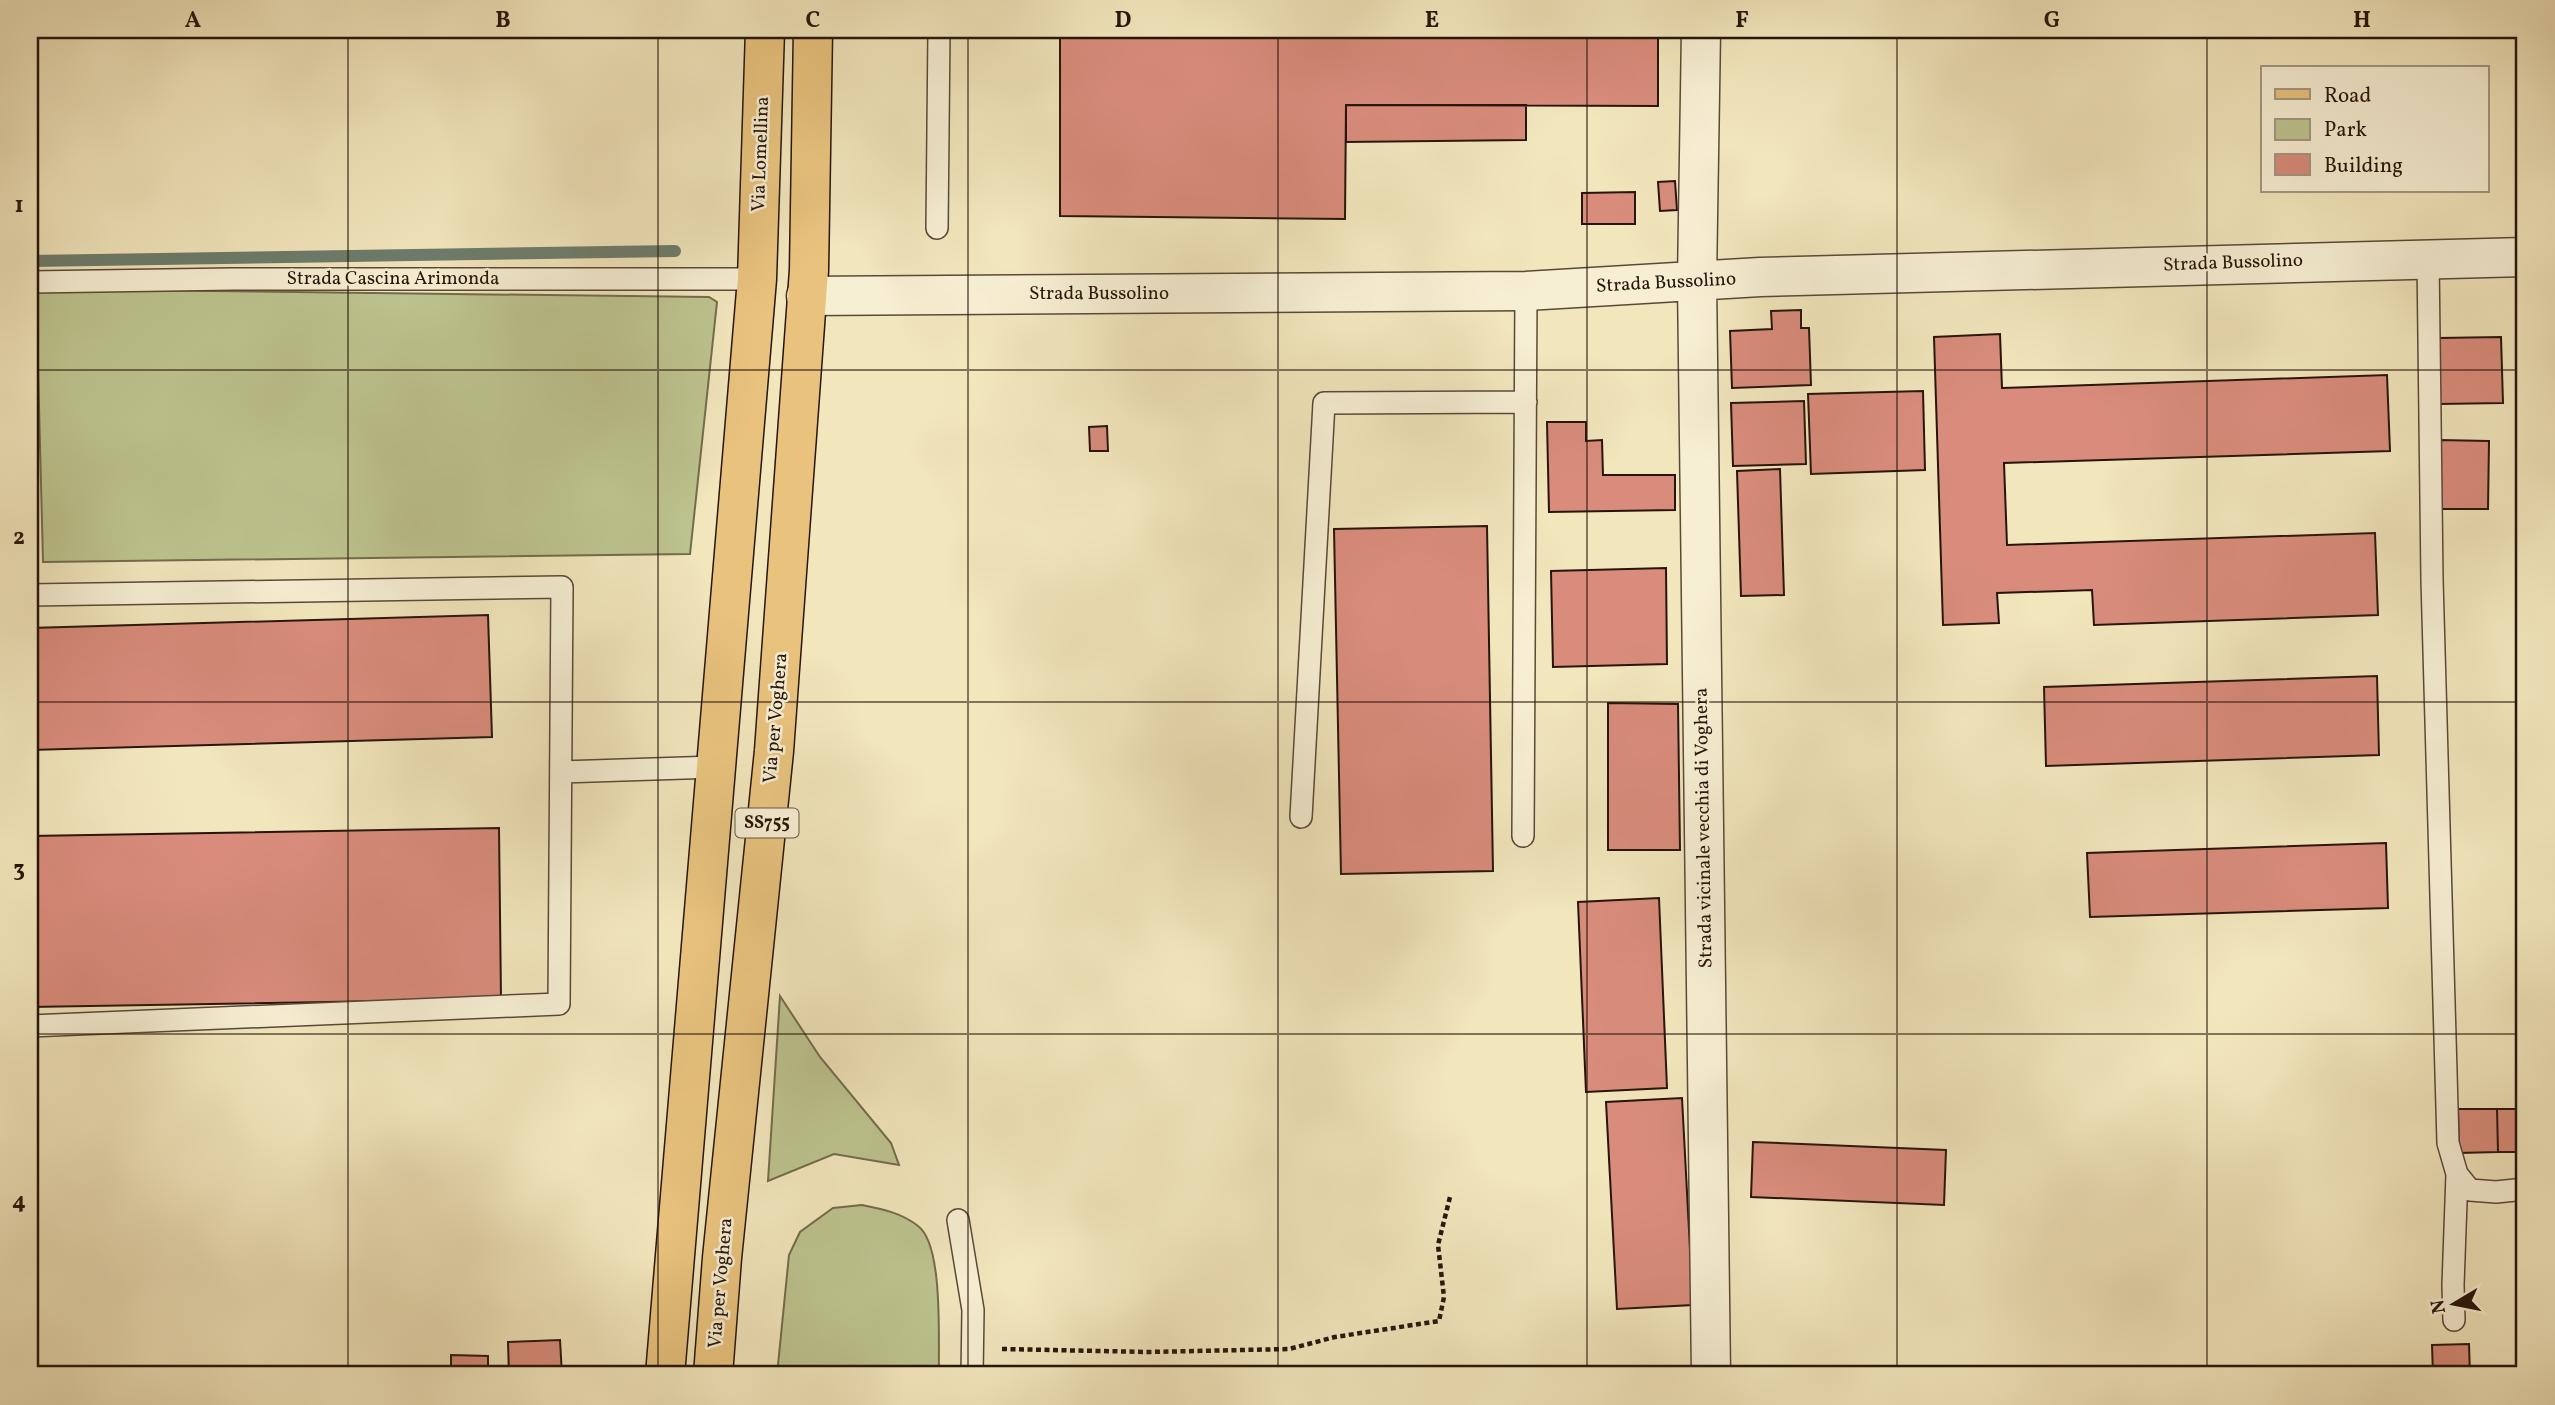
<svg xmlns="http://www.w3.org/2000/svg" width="2555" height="1405" font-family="Vollkorn,serif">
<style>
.green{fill:#bdc48f;stroke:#726c4d;stroke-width:2}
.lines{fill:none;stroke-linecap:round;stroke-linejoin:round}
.stream{stroke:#6d7c6c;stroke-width:12}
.building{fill:#d98c7c;stroke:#27150b;stroke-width:2}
.lane-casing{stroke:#5a4938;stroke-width:24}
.street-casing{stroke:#5a4938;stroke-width:41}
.primary-casing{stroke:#27150b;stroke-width:41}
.path{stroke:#27150b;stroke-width:4.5;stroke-dasharray:5 3.5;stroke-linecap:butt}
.lane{stroke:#f7efd4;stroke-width:21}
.street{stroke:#f7efd4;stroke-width:38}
.primary{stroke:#e9c37e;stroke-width:38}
.grid{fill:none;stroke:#27150b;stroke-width:2;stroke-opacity:0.55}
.labels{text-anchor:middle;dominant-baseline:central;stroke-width:5;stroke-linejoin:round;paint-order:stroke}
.shield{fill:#f7efd4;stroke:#655647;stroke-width:2}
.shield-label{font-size:18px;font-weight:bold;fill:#27150b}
.street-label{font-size:19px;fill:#27150b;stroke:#f7efd4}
.neatline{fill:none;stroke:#27150b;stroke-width:2.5}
.grid-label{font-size:23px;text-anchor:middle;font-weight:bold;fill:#27150b}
</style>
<rect width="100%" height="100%" fill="#f2e6bd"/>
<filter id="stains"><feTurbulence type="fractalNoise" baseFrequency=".00286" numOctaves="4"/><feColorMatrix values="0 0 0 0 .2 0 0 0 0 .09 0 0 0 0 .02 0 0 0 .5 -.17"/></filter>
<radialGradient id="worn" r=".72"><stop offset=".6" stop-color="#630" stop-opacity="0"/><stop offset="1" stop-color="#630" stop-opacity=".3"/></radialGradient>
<path class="green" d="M36 289 709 297 717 302 690 554 43 562Z
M780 996 820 1057 891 1143 899 1165 834 1154 768 1181Z
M862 1205C882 1209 902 1213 918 1226 944 1245 938 1343 939 1375H777L789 1255 800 1232 833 1208Z"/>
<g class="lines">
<path class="stream" d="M30 261 675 251"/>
</g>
<path class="building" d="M1060 30H1658V106L1346 105 1345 219 1060 216Z
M1346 105H1526V140L1346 142Z
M1675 181 1677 210 1660 211 1658 182Z
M1635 192V224H1582V193Z
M1801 310V328H1809L1811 385 1732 388 1730 331 1772 329 1771 311Z
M2000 334 2002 388 2387 375 2390 451 2004 463 2007 545 2375 533 2378 615 2094 625 2092 590 1997 593 1999 623 1943 625 1934 337Z
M2501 337 2503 403 2439 404 2438 338Z
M1923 391 1925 470 1811 474 1808 394Z
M1804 401 1806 464 1733 466 1731 403Z
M1547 422H1586V441L1602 440 1603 475H1675V510L1549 512Z
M1107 426 1108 451H1090L1089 427Z
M2439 440 2489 441 2488 509H2439Z
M1780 469 1784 595 1741 596 1737 471Z
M1487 526 1493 871 1341 874 1334 529Z
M1666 568 1667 664 1553 667 1551 571Z
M488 615 492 737 30 750V628Z
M2377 676 2379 755 2046 766 2044 687Z
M1608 703 1678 704 1680 850H1608Z
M499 828 501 999 30 1007V836Z
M2386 843 2388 908 2090 917 2087 853Z
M1659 898 1667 1088 1586 1092 1578 902Z
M1682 1098 1693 1305 1617 1309 1606 1102Z
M2458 1109H2497L2498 1152 2459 1153Z
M2497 1109H2525V1152H2498Z
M1753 1142 1946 1150 1944 1205 1751 1197Z
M560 1340 562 1375H509L508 1342Z
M2469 1344 2470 1375H2433L2432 1345Z
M451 1355 488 1356V1375H451Z"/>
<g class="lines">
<defs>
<path id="lane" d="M937 228 939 30
M2428 258 2432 580 2448 1143 2457 1174 2470 1190 2496 1192 2525 1189
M30 282 233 279H757
M30 595 562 587 559 1004 30 1026
M561 772 715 767
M1301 817 1324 403 1526 402
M1523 836 1526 291
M958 1220 973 1310 972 1375
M2454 1320 2453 1285 2457 1174"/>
<path id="street" d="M1701 30 1697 281 1711 1375
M806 296 1526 291 1760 277 2525 257"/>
<path id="primary" d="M665 1375 757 279 765 30
M713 1375 722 1258 774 751 809 270 813 30"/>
</defs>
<use href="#lane" class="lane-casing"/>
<use href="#street" class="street-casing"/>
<use href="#primary" class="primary-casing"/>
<path class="path" d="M1002 1349 1149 1352 1289 1349 1335 1337 1439 1321 1444 1297 1438 1245 1450 1197"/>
<use href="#lane" class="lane"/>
<use href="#street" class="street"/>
<use href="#primary" class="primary"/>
</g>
<path class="grid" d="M348 30V1375M658 30V1375M968 30V1375M1278 30V1375M1587 30V1375M1897 30V1375M2207 30V1375M30 370H2525M30 702H2525M30 1034H2525"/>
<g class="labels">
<rect class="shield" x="735.5" y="808.5" width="63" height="29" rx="5"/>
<g class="shield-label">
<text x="767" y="823">SS755</text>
</g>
<g class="street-label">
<text transform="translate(761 154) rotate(-88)">Via Lomellina</text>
<text transform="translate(2233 263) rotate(-2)">Strada Bussolino</text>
<text x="393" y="279">Strada Cascina Arimonda</text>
<text transform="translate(1666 283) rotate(-3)">Strada Bussolino</text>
<text x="1099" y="294">Strada Bussolino</text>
<text transform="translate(776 718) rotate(-85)">Via per Voghera</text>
<text transform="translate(1704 828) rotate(-91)">Strada vicinale vecchia di Voghera</text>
<text transform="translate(721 1283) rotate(-85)">Via per Voghera</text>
</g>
</g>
<rect width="2555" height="1405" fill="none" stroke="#f2e6bd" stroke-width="77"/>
<rect x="2261" y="66" width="228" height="126" fill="#f7efd4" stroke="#a49884" stroke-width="2"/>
<rect x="2275" y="89" width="35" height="10" fill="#e9c37e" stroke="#a49884" stroke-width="2"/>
<text x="2324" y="102" font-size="21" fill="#27150b">Road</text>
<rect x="2275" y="119" width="35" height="21" fill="#bdc48f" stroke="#a49884" stroke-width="2"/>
<text x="2324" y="136" font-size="21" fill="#27150b">Park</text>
<rect x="2275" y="154" width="35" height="21" fill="#d98c7c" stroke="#a49884" stroke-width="2"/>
<text x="2324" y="172" font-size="21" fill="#27150b">Building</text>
<g transform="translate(2454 1304) rotate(260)" stroke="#f7efd4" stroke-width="5" paint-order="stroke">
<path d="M0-5L12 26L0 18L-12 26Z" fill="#27150b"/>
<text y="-10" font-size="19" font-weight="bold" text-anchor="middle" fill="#27150b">N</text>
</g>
<rect x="38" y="38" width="2478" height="1328" class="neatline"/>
<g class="grid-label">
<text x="193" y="27">A</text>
<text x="503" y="27">B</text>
<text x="813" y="27">C</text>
<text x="1123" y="27">D</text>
<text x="1432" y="27">E</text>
<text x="1742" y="27">F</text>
<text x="2052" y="27">G</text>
<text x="2362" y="27">H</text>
<text x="19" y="212">1</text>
<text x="19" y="544">2</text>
<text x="19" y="876">3</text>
<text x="19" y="1208">4</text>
</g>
<rect width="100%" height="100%" filter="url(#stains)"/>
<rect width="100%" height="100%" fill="url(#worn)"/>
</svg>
